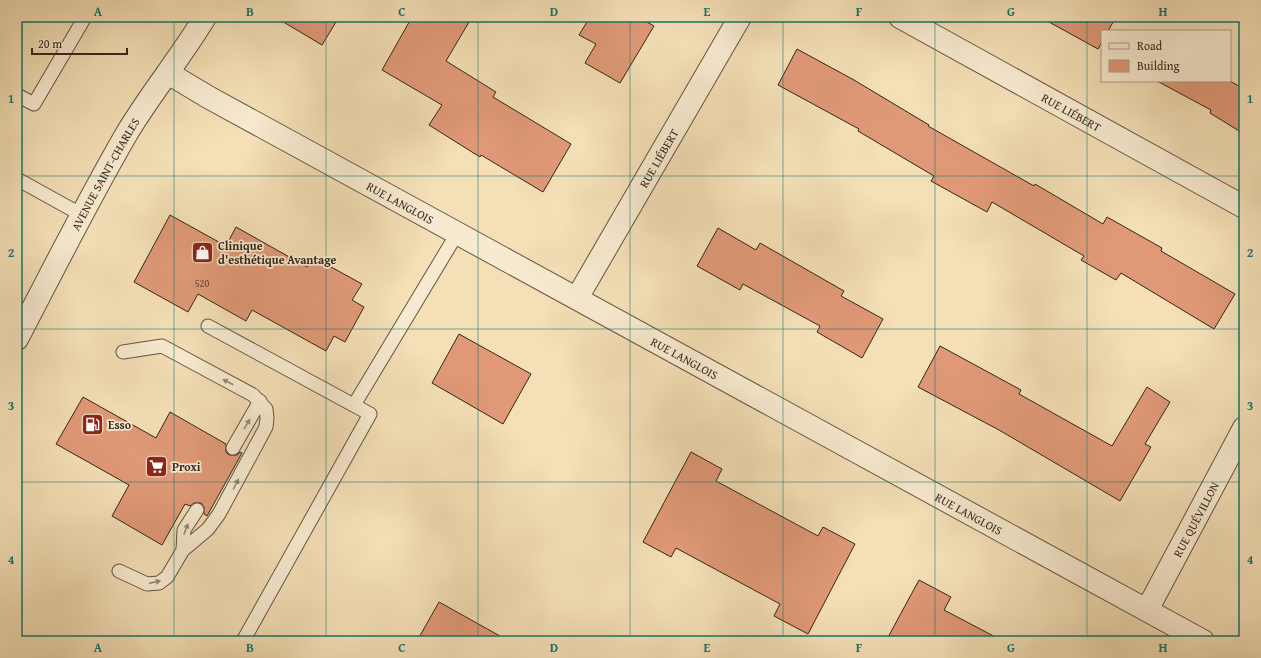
<svg xmlns="http://www.w3.org/2000/svg" width="1261" height="658" font-family="'Gentium Book Plus',serif">
<style>
.building{fill:#e09977;stroke:#34251b}
.lines{fill:none;stroke-linecap:round;stroke-linejoin:round}
.service-casing{stroke:#645442;stroke-width:15}
.minor-casing{stroke:#645442;stroke-width:24}
.tertiary-casing{stroke:#645442;stroke-width:24}
.service{stroke:#f8ead0;stroke-width:13}
.minor{stroke:#f8ead0;stroke-width:22}
.tertiary{stroke:#f8ead0;stroke-width:22}
.oneway{fill:#968876}
.grid{fill:none;stroke:#0f766e;stroke-width:1;stroke-opacity:0.55}
.labels{text-anchor:middle;dominant-baseline:central;stroke-width:3.5;stroke-linejoin:round;paint-order:stroke}
.number-label{font-size:10px;fill:#5f4232}
.street-label{font-size:12px;fill:#34251b;stroke:#f8ead0}
.poi-label{font-size:12px;font-weight:bold;fill:#34251b;stroke:#f8ead0;text-anchor:start}
.neatline{fill:none;stroke:#0f766e;stroke-width:1.5}
.grid-label{font-size:13px;text-anchor:middle;font-weight:bold;fill:#0f766e}
</style>
<rect width="100%" height="100%" fill="#f4dfb6"/>
<filter id="stains"><feTurbulence type="fractalNoise" baseFrequency=".005" numOctaves="4"/><feColorMatrix values="0 0 0 0 .2 0 0 0 0 .09 0 0 0 0 .02 0 0 0 .5 -.17"/></filter>
<radialGradient id="worn" r=".72"><stop offset=".6" stop-color="#630" stop-opacity="0"/><stop offset="1" stop-color="#630" stop-opacity=".3"/></radialGradient>
<path class="building" d="M275 17H339L322 45Z
M412 17H472L446 61 496 92 493 97 571 144 543 192 481 155 480 157 429 125 442 105 382 70Z
M590 17H638L654 26 620 83 585 63 596 44 579 35Z
M1040 17H1116L1108 31H1102V42L1098 49Z
M797 49 854 80 929 125 928 126 1034 186 1035 184 1103 224 1107 217 1162 248 1161 251 1235 294 1214 329 1121 273 1116 280 1081 260 1084 256 992 202 987 212 931 181 934 176 858 131 859 129 778 85Z
M1157 81H1230L1244 89V134L1210 113 1211 110Z
M170 215 226 246 236 227 307 267 313 257 362 284 352 300 364 307 345 342 334 336 326 351 252 310 246 321 198 294 188 312 134 282Z
M718 228 756 250 760 243 844 291 841 296 883 319 862 358 817 332 820 326 743 284 740 290 697 266Z
M459 334 531 374 503 424 432 383Z
M940 346 1021 390 1019 394 1112 446 1147 387 1170 402 1145 444 1151 447 1120 501 999 430 918 387Z
M83 397 156 438 170 412 226 444V452L229 455H237L240 452 242 453 207 516 204 514V507L201 503H194L190 506 185 504 162 545 112 516 129 485 56 444Z
M691 452 722 469 716 481 818 536 823 527 855 544 808 634 774 616 780 604 676 548 671 557 643 542Z
M919 580 951 597 944 610 1003 641H886Z
M439 602 509 641H417Z"/>
<g class="lines">
<defs>
<path id="service" d="M17 95 34 104 85 17
M17 179 82 215
M208 326 370 414 243 641
M354 405 458 232
M233 448 260 401
M183 550 184 530 197 510
M119 571 147 584 159 583 167 577 183 550 208 529 219 514 266 427 267 418 266 409 253 395 162 346 123 352"/>
<g id="minor">
<path id="s1" d="M900 17 1244 207"/>
<path id="s2" d="M168 73 208 97 1203 641"/>
<path id="s3" d="M577 298 740 17"/>
<path id="s4" d="M1147 610 1244 428"/>
</g>
<g id="tertiary">
<path id="s5" d="M17 339C53 270 88 200 127 133 151 93 181 57 205 17"/>
</g>
</defs>
<use href="#service" class="service-casing"/>
<use href="#minor" class="minor-casing"/>
<use href="#tertiary" class="tertiary-casing"/>
<use href="#service" class="service"/>
<use href="#minor" class="minor"/>
<use href="#tertiary" class="tertiary"/>
</g>
<defs><path id="oneway-solid" d="M-6-.8H1V-3.2L6.5 0L1 3.2V.8H-6Z"/></defs>
<g class="oneway">
<use href="#oneway-solid" transform="translate(228 382) rotate(-152)"/>
<use href="#oneway-solid" transform="translate(247 424) rotate(-59)"/>
<use href="#oneway-solid" transform="translate(236 484) rotate(-62)"/>
<use href="#oneway-solid" transform="translate(186 529) rotate(-69)"/>
<use href="#oneway-solid" transform="translate(155 582) rotate(-13)"/>
</g>
<path class="grid" d="M174 17V641M326 17V641M478 17V641M630 17V641M783 17V641M935 17V641M1087 17V641M17 176H1244M17 329H1244M17 482H1244"/>
<defs>
<symbol id="shop-square" viewBox="-11 -11 22 22"><rect x="-9" y="-9" width="18" height="18" rx="4" fill="#8f2418" stroke="#f8ead0"/><path d="M-5-2.5h2.3a2.7 3.5 0 0 1 5.4 0H5L5.5 6h-11ZM-1.5-2.5h3a1.5 2.3 0 0 0-3 0Z" fill="#fff"/></symbol>
<symbol id="fuel-square" viewBox="-11 -11 22 22"><rect x="-9" y="-9" width="18" height="18" rx="4" fill="#8f2418" stroke="#f8ead0"/><path d="M-5.5-6h7V0h2V4h1.3V-2.5L3-4.5l.8-.8L6-3V5H2.5V1h-1V6h-7ZM-4.2-4.7v3.2H.2V-4.7Z" fill="#fff"/></symbol>
<symbol id="supermarket-square" viewBox="-11 -11 22 22"><rect x="-9" y="-9" width="18" height="18" rx="4" fill="#8f2418" stroke="#f8ead0"/><path d="M-6-5.5h2.5l.6 2H6L4.5 2H-2.5L-4.4-4H-6ZM-1.5 3.2a1.3 1.3 0 1 0 .1 0ZM3 3.2a1.3 1.3 0 1 0 .1 0Z" fill="#fff"/></symbol>
</defs>
<g fill-rule="evenodd">
<use href="#shop-square" x="190" y="240" width="25" height="25"/>
<use href="#fuel-square" x="80" y="412" width="25" height="25"/>
<use href="#supermarket-square" x="144" y="454" width="25" height="25"/>
</g>
<g class="labels">
<g class="number-label">
<text x="202" y="283">520</text>
</g>
<g class="street-label">
<text stroke="none"><textPath href="#s1" startOffset="196">RUE LIÉBERT</textPath></text>
<text stroke="none"><textPath href="#s3" startOffset="162">RUE LIÉBERT</textPath></text>
<text stroke="none"><textPath href="#s5" startOffset="187">AVENUE SAINT-CHARLES</textPath></text>
<text stroke="none"><textPath href="#s2" startOffset="266">RUE LANGLOIS</textPath></text>
<text stroke="none"><textPath href="#s2" startOffset="590">RUE LANGLOIS</textPath></text>
<text stroke="none"><textPath href="#s2" startOffset="914">RUE LANGLOIS</textPath></text>
<text stroke="none"><textPath href="#s4" startOffset="103">RUE QUÉVILLON</textPath></text>
</g>
<g class="poi-label">
<text x="218" y="245">Clinique<tspan x="218" dy="14">d'esthétique Avantage</tspan></text>
<text x="108" y="424">Esso</text>
<text x="172" y="466">Proxi</text>
</g>
</g>
<rect width="1261" height="658" fill="none" stroke="#f4dfb6" stroke-width="44"/>
<rect x="1101" y="30" width="130" height="52" fill="#f8ead0" stroke="#aa9b88"/>
<rect x="1109" y="43" width="20" height="6" fill="#f8ead0" stroke="#aa9b88"/>
<text x="1137" y="50" font-size="12" fill="#34251b">Road</text>
<rect x="1109" y="60" width="20" height="12" fill="#e09977" stroke="#aa9b88"/>
<text x="1137" y="70" font-size="12" fill="#34251b">Building</text>
<path d="M32 48v6h95v-6" fill="none" stroke="#34251b" stroke-width="2"/>
<text x="38" y="48" font-size="12" fill="#34251b" stroke="#f8ead0" stroke-width="3" paint-order="stroke">20 m</text>
<rect x="22" y="22" width="1217" height="614" class="neatline"/>
<g class="grid-label">
<text x="98" y="16">A</text>
<text x="250" y="16">B</text>
<text x="402" y="16">C</text>
<text x="554" y="16">D</text>
<text x="707" y="16">E</text>
<text x="859" y="16">F</text>
<text x="1011" y="16">G</text>
<text x="1163" y="16">H</text>
<text x="11" y="103">1</text>
<text x="1250" y="103">1</text>
<text x="11" y="257">2</text>
<text x="1250" y="257">2</text>
<text x="11" y="410">3</text>
<text x="1250" y="410">3</text>
<text x="11" y="564">4</text>
<text x="1250" y="564">4</text>
<text x="98" y="652">A</text>
<text x="250" y="652">B</text>
<text x="402" y="652">C</text>
<text x="554" y="652">D</text>
<text x="707" y="652">E</text>
<text x="859" y="652">F</text>
<text x="1011" y="652">G</text>
<text x="1163" y="652">H</text>
</g>
<rect width="100%" height="100%" filter="url(#stains)"/>
<rect width="100%" height="100%" fill="url(#worn)"/>
</svg>
